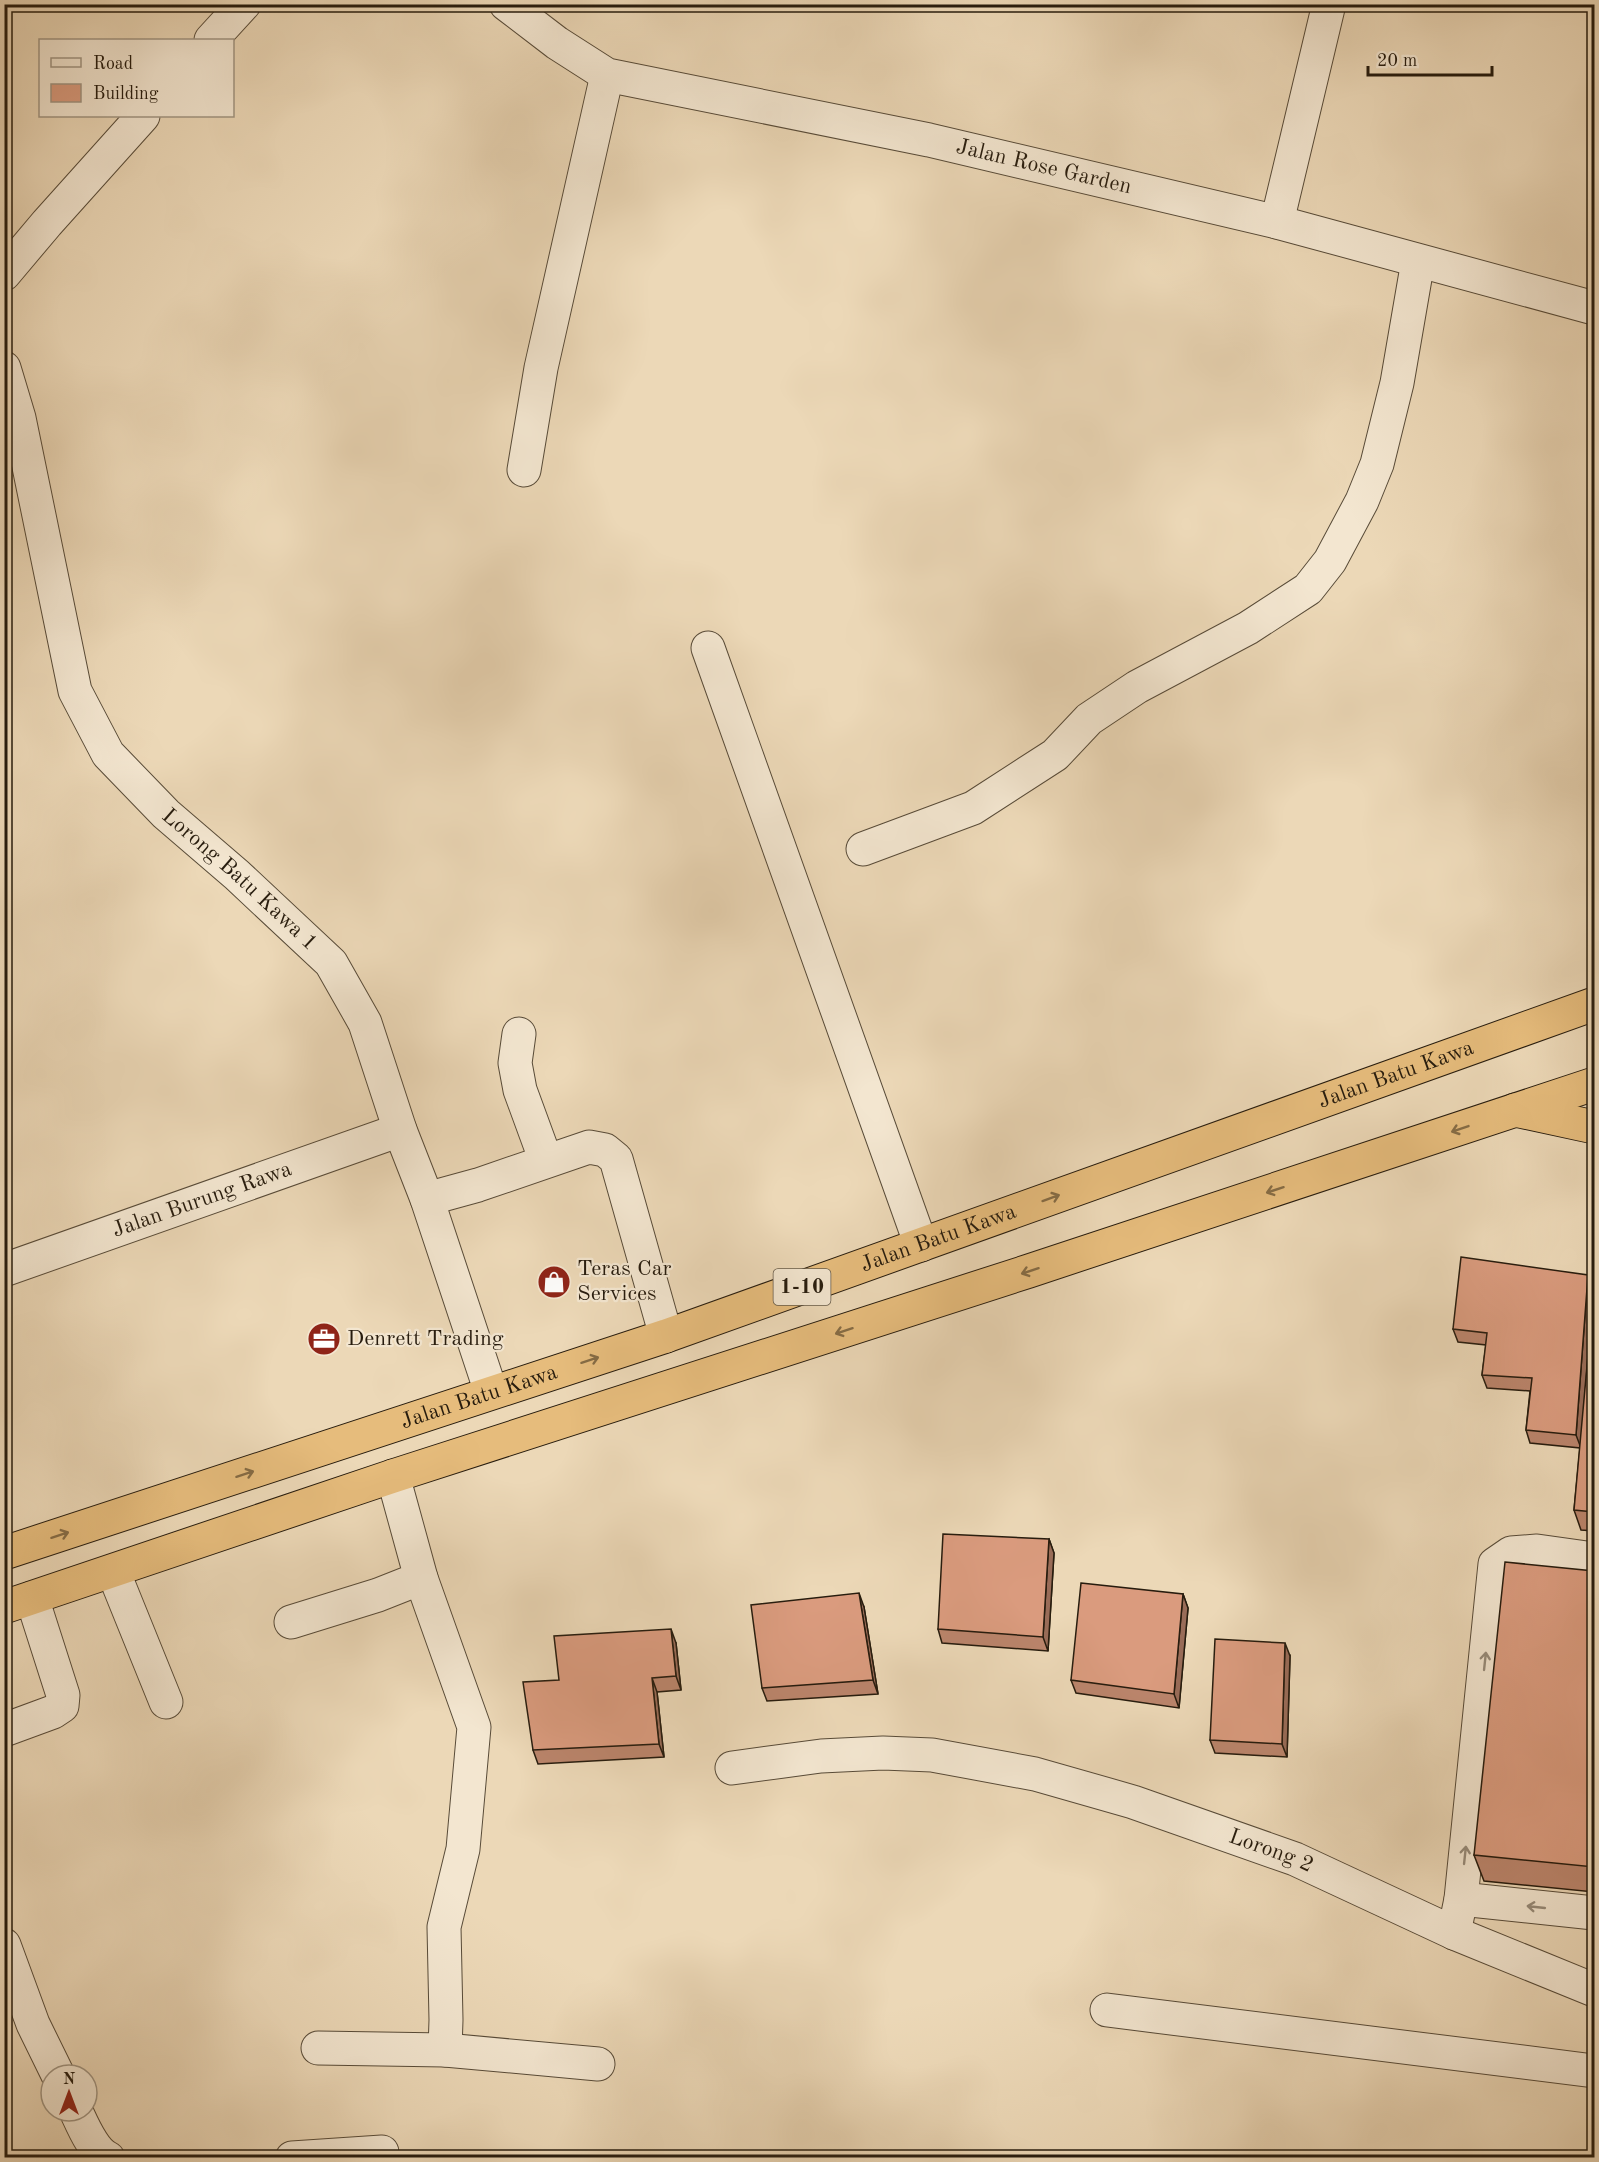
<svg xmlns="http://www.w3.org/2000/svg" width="1599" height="2162" font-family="'Old Standard TT',serif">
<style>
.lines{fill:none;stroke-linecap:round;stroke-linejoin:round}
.minor-casing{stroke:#584b38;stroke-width:35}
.highway-casing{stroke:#271c0e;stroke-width:35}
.minor{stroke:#f3e6d0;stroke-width:33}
.highway{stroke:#e6bc7c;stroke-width:33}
.wall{fill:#bb856c;stroke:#271c0e;stroke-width:1.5}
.shaded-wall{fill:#996c58;stroke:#271c0e;stroke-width:1.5}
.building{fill:#da9b7e;stroke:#271c0e;stroke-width:1.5}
.oneway{stroke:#866c45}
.oneway2{stroke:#978b79}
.labels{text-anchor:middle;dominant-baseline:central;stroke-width:4.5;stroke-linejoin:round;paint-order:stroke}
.shield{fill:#f3e6d0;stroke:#645948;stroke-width:1.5}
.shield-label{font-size:21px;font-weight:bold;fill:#271c0e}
.street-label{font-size:22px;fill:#271c0e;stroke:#f3e6d0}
.poi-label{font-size:22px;fill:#271c0e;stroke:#f3e6d0;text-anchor:start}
</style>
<rect width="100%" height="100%" fill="#ecd8b7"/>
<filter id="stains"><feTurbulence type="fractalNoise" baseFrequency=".00333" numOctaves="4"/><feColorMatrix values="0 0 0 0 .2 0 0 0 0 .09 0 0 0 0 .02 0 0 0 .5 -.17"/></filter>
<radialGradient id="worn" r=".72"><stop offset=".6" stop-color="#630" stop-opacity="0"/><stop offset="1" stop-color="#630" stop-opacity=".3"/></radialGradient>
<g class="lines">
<defs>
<g id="minor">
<path id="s1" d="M506 4 557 43 607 75 929 140 1277 222 1594 308"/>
<path d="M211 40 244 4"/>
<path d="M1277 222 1329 4"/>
<path d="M4 274 47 223 143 116"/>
<path id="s2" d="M4 368 19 418 75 691 108 754 166 814 237 875 331 963 365 1023 400 1130 427 1199 491 1392"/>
<path d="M524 470 541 368 607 75"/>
<path d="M708 648 921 1245"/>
<path d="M863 849 973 808 1055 755 1089 719 1137 687 1248 628 1308 589 1330 561 1362 501 1377 464 1397 383 1418 261"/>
<path d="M519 1034 515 1063 520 1090 546 1161"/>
<path d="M427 1199 478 1185 589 1147 605 1150 616 1159 666 1336"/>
<path id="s3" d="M4 1270 400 1130"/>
<path d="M113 1571 166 1702"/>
<path d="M421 1578 474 1727 463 1849 444 1927 446 2020 445 2050"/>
<path d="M291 1622 378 1595 421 1578 393 1476"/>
<path d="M4 1730 53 1712 62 1706 63 1695 32 1598"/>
<path id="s4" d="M732 1768 821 1756 883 1753 932 1755 1035 1774 1133 1802 1295 1859 1454 1933 1594 1990"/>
<path d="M1461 1899 1594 1913"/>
<path d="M1454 1933 1461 1899 1495 1564 1511 1553 1537 1551 1594 1559"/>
<path d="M4 1945 33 2024 58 2075"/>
<path d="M1107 2010 1594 2071"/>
<path d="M318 2048 445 2050 598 2064"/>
<path d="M76 2111C83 2126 93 2151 108 2158"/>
<path d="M292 2158 382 2152"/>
</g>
<g id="highway">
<path d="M1515 1110 1594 1127"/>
<path id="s5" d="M4 1553 666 1336 1594 1004"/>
<path d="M4 1607 393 1476 1029 1271 1594 1084"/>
</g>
</defs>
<use href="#minor" class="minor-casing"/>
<use href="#highway" class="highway-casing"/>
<use href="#minor" class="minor"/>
<use href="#highway" class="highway"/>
</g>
<path class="wall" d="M1588 1275 1593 1289 1588 1355 1594 1356V1531L1581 1530 1574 1510 1580 1448 1530 1443 1526 1430 1530 1391 1487 1388 1482 1375 1486 1345 1458 1342 1453 1329Z
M1049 1539 1054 1553 1048 1651 942 1643 938 1629Z
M1594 1571V1892L1484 1881 1474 1855Z
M1183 1594 1188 1608 1179 1708 1076 1693 1071 1680Z
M864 1607 878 1694 767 1701 762 1688Z
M676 1643 681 1690 657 1692 664 1757 538 1764 533 1750 559 1680Z
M1290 1656 1287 1757 1215 1753 1210 1740Z"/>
<path class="shaded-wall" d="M1588 1275 1593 1289 1581 1448 1576 1435Z
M1049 1539 1054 1553 1048 1651 1043 1637Z
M859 1593 864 1607 878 1694 873 1680Z
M1183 1594 1188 1608 1179 1708 1174 1694Z
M671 1629 676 1643 681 1690 676 1676Z
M1285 1643 1290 1656 1287 1757 1282 1744Z
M652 1678 657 1692 664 1757 659 1744Z"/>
<path class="building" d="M1461 1257 1588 1275 1576 1435 1526 1430 1532 1378 1482 1375 1487 1333 1453 1329Z
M1594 1309V1342H1592Z
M1588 1355 1594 1356V1512L1574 1510Z
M943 1534 1049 1539 1043 1637 938 1629Z
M1505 1562 1594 1571V1867L1474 1855Z
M1081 1583 1183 1594 1174 1694 1071 1680Z
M859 1593 873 1680 762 1688 751 1605Z
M671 1629 676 1676 652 1678 659 1744 533 1750 523 1682 559 1680 554 1636Z
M1215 1639 1285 1643 1282 1744 1210 1740Z"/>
<defs><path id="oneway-shaft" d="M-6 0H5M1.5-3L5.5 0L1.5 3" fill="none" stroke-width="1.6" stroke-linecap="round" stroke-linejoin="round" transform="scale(1.5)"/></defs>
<g class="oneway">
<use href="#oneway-shaft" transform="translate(1460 1129) rotate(161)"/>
<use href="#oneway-shaft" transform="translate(1275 1190) rotate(162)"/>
<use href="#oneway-shaft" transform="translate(1051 1198) rotate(-20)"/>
<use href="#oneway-shaft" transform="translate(1030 1271) rotate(162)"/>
<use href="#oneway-shaft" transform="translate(844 1331) rotate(162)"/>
<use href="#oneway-shaft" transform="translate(590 1360) rotate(-18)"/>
<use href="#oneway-shaft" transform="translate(245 1474) rotate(-18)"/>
<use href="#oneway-shaft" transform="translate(60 1535) rotate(-18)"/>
</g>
<g class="oneway2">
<use href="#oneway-shaft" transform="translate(1485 1661) rotate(-84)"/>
<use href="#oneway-shaft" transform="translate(1465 1855) rotate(-84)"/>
<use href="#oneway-shaft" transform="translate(1536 1907) rotate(-174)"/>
</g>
<defs>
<symbol id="shop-disc" viewBox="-11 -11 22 22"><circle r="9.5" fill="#8f2418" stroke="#f3e6d0"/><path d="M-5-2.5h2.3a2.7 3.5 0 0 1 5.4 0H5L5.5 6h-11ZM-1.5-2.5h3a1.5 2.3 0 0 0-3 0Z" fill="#fff"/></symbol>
<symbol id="office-disc" viewBox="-11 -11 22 22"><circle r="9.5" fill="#8f2418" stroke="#f3e6d0"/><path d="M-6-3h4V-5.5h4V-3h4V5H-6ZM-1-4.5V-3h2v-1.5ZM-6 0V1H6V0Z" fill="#fff"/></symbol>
</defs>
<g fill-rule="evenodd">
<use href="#shop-disc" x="535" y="1263" width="38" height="38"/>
<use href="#office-disc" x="305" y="1320" width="38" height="38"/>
</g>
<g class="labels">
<rect class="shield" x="773.5" y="1269" width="57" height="36" rx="4.5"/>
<g class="shield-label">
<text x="802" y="1287">1-10</text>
</g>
<g class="street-label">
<text stroke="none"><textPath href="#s1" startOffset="570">Jalan Rose Garden</textPath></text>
<text stroke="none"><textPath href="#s2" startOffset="584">Lorong Batu Kawa 1</textPath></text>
<text stroke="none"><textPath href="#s5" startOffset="1472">Jalan Batu Kawa</textPath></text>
<text stroke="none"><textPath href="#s3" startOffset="210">Jalan Burung Rawa</textPath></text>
<text stroke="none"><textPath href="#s5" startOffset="986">Jalan Batu Kawa</textPath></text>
<text stroke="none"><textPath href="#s5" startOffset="500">Jalan Batu Kawa</textPath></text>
<text stroke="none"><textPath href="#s4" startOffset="554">Lorong 2</textPath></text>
</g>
<g class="poi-label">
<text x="577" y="1269">Teras Car<tspan x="577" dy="25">Services</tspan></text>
<text x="347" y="1339">Denrett Trading</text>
</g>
</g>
<rect width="1599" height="2162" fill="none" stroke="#ecd8b7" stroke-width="24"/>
<rect x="6" y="6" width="1587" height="2150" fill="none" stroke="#271c0e" stroke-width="3"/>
<rect x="12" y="12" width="1575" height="2138" fill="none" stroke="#271c0e" stroke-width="1.5"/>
<rect x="39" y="39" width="195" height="78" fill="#f3e6d0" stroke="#a19582" stroke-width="1.5"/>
<rect x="51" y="58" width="30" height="9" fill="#f3e6d0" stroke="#a19582" stroke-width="1.5"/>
<text x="93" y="69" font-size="18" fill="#271c0e">Road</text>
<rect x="51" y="84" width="30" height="18" fill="#da9b7e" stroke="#a19582" stroke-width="1.5"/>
<text x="93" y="99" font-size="18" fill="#271c0e">Building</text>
<g transform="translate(69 2093)"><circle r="28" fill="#f3e6d0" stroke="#a19582" stroke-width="1.5"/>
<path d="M0-4.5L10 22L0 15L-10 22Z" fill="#8f2418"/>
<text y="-9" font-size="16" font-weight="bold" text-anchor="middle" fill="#271c0e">N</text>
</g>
<path d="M1368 66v9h124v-9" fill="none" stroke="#271c0e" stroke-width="3"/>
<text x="1377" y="66" font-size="18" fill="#271c0e" stroke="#f3e6d0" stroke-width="4.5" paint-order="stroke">20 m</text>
<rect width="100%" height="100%" filter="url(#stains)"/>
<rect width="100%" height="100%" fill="url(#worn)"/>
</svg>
